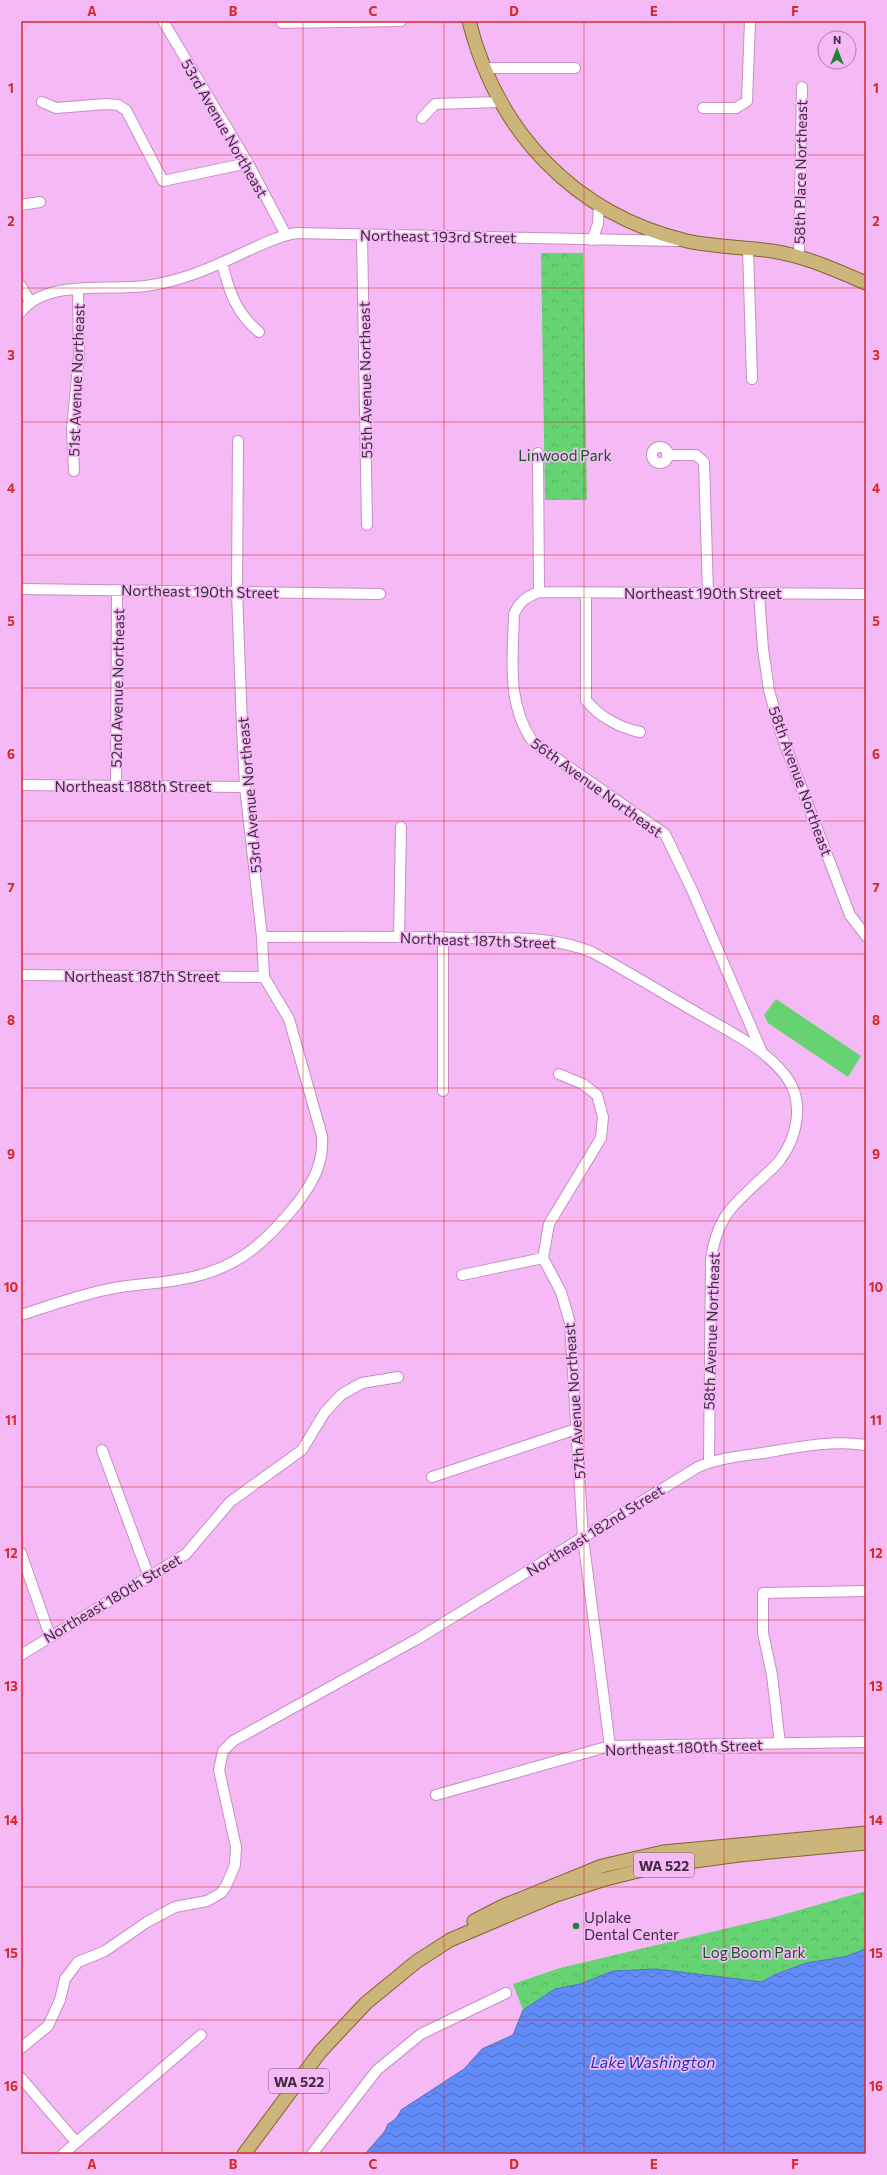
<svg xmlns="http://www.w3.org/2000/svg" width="887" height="2175" font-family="Commissioner,sans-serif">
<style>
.forest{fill:url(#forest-crowns)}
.pitch{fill:#66d373}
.water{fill:url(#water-waves);stroke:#576ec0}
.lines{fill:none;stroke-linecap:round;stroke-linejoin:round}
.minor-casing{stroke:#c68dc6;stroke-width:12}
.major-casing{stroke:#84642c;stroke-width:15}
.minor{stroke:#fff;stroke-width:10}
.major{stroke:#cbb57a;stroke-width:13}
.grid{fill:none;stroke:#d62828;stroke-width:1;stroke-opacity:0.55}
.poi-dot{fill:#228234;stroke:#f5baf5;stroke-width:1.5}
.labels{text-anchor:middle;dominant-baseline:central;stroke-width:3.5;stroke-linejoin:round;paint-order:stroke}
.shield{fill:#f5baf5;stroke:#757;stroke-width:1}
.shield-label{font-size:14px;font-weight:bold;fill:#412a41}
.street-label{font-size:15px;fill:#412a41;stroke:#f5baf5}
.park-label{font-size:15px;fill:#0b5b1e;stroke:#f5baf5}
.poi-label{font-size:15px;fill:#412a41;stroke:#f5baf5;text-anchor:start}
.water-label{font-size:16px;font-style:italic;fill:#1937b3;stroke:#f5baf5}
.neatline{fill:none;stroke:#d62828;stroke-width:1.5}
.grid-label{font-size:13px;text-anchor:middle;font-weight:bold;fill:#d62828}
</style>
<defs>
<pattern id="forest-crowns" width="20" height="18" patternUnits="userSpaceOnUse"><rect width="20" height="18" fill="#66d373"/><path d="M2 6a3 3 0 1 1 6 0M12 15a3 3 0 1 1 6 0" fill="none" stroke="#5ab565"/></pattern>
<pattern id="water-waves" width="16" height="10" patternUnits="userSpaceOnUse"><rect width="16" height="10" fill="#618bf7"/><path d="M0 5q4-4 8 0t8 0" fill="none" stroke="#5272ca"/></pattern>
</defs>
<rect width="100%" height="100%" fill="#f5baf5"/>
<path class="forest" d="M541 253H583L587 500H545Z
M866 1891V1949L844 1957 806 1963 774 1975 762 1982 613 1971 580 1984 555 1989 523 2010 513 1984 560 1968 775 1917Z"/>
<path class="pitch" d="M776 999 861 1056 848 1077 768 1023 764 1015Z"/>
<path class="water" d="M866 1949V2154H365L385 2131 388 2124C394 2121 398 2117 401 2110L464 2069 482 2049 513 2035 523 2010 555 1989 580 1984 613 1971 656 1969 762 1982 774 1975 806 1963 844 1957Z"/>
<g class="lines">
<defs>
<path id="minor" d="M163 21 248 163 286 235
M282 23 401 21
M483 68H575
M42 102 56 108 106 104 118 105 126 110 163 181 248 163
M703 108H736L747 101 750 21
M422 118 435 104 499 102
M21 205 40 202
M362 235 367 525
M592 240 598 224 599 205
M748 249 752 379
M799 257 802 87
M222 263C229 291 236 313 259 332
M21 286 30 302
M21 312C46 279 108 291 145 286 171 283 199 273 223 262 247 252 270 238 296 233L678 241
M652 455a8 8 0 1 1 16 0a8 8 0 1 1-16 0Z
M538 453 539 592
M667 455H696L704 462 708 593
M74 471 72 429 79 356 78 289
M21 589 380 594
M586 593V700C598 716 620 728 640 732
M759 594 763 649 769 690 781 734 850 915 866 936
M21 785 245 787
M116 785 117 590
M262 937C330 937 398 936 466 938 510 939 549 935 592 952 628 972 663 993 699 1014 730 1032 763 1047 785 1075 805 1100 798 1136 780 1160 775 1167 767 1173 761 1179 732 1206 717 1217 711 1259L709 1462
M399 937 401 827
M21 975 264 977
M761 1050 692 890 665 834 533 742C506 704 513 658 514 614 520 601 526 597 539 592L866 594
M559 1074 583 1084 597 1095 603 1117 601 1138 549 1224 543 1258 561 1292 570 1323 583 1538 610 1746
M443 1091V937
M462 1275 543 1258
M21 1315C52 1305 82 1294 114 1288 135 1284 156 1284 177 1280 232 1272 262 1247 296 1205 312 1184 324 1164 322 1136L289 1019 264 977 262 937 245 787 242 727 237 592 238 441
M102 1450 149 1577
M432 1477 576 1429
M21 1553 50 1636
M21 1655 186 1554 230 1502 302 1450 325 1412 342 1394 362 1383 398 1377
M780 1744 772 1675 763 1633V1593L866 1591
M436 1795 610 1746 866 1742
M21 2048 48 2026 60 2000 65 1979 78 1962 105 1951 147 1922 175 1907 207 1901 221 1893 226 1886 235 1865 236 1847 219 1770 223 1751 233 1741 419 1638 698 1467C718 1458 741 1456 763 1453 798 1447 831 1440 866 1445
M21 2078 76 2142
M63 2154 201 2035
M312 2154 377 2070 421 2034 506 1993"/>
<path id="major" d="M469 21C497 132 574 214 687 241 714 247 744 247 772 251 805 256 835 270 866 283
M474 1921 503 1906 602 1866 663 1852 866 1833
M244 2154 320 2052 366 2003 416 1962 450 1940 556 1895 602 1880 658 1866 739 1855 866 1843"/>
</defs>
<use href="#minor" class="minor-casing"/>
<use href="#major" class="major-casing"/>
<use href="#minor" class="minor"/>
<use href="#major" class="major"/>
</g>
<path class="grid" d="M162 21V2154M303 21V2154M444 21V2154M584 21V2154M724 21V2154M21 155H866M21 288H866M21 422H866M21 555H866M21 688H866M21 821H866M21 954H866M21 1088H866M21 1221H866M21 1354H866M21 1487H866M21 1620H866M21 1753H866M21 1887H866M21 2020H866"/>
<circle class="poi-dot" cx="576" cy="1926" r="4"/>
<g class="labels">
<g class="shield">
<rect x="634" y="1853" width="60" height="24" rx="3"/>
<rect x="269" y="2069" width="60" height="24" rx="3"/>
</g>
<g class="shield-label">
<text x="664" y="1865">WA 522</text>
<text x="299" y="2081">WA 522</text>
</g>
<g class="street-label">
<text transform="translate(225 128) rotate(60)">53rd Avenue Northeast</text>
<text transform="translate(800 172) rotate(-89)">58th Place Northeast</text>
<text transform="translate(438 236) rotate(1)">Northeast 193rd Street</text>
<text transform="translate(76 380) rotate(-88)">51st Avenue Northeast</text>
<text transform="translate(365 380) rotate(-91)">55th Avenue Northeast</text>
<text transform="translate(200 591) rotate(1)">Northeast 190th Street</text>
<text x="703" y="593">Northeast 190th Street</text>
<text transform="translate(117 688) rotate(-89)">52nd Avenue Northeast</text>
<text transform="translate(801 781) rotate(70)">58th Avenue Northeast</text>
<text x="133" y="786">Northeast 188th Street</text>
<text transform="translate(597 787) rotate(36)">56th Avenue Northeast</text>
<text transform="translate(249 795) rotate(-95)">53rd Avenue Northeast</text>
<text transform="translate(478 940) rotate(2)">Northeast 187th Street</text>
<text x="142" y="976">Northeast 187th Street</text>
<text transform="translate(711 1331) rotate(-88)">58th Avenue Northeast</text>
<text transform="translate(574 1401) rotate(-94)">57th Avenue Northeast</text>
<text transform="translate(595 1530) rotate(-32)">Northeast 182nd Street</text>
<text transform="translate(112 1598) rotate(-31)">Northeast 180th Street</text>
<text transform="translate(684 1747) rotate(-2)">Northeast 180th Street</text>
</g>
<g class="park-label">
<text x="565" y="455">Linwood Park</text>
<text x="754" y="1952">Log Boom Park</text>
</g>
<g class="poi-label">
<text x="584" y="1917">Uplake<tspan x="584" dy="17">Dental Center</tspan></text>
</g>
<g class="water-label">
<text x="653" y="2061">Lake Washington</text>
</g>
</g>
<rect width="887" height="2175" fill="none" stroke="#f5baf5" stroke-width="44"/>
<g transform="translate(837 50)"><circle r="19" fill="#f5baf5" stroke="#ad80ad"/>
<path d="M0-3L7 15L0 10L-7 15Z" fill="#228234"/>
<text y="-6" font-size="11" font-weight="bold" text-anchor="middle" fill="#412a41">N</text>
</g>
<rect x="22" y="22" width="843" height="2131" class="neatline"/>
<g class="grid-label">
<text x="92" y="16">A</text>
<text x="233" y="16">B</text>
<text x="373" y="16">C</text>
<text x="514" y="16">D</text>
<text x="654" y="16">E</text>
<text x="795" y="16">F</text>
<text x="11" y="93">1</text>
<text x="876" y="93">1</text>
<text x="11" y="226">2</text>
<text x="876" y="226">2</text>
<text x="11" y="360">3</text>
<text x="876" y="360">3</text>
<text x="11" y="493">4</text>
<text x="876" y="493">4</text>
<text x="11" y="626">5</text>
<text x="876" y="626">5</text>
<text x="11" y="759">6</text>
<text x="876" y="759">6</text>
<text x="11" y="892">7</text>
<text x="876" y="892">7</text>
<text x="11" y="1025">8</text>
<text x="876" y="1025">8</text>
<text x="11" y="1159">9</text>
<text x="876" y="1159">9</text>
<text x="11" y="1292">10</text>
<text x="876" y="1292">10</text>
<text x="11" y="1425">11</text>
<text x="876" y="1425">11</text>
<text x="11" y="1558">12</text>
<text x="876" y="1558">12</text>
<text x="11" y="1691">13</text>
<text x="876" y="1691">13</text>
<text x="11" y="1825">14</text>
<text x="876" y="1825">14</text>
<text x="11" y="1958">15</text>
<text x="876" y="1958">15</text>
<text x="11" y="2091">16</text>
<text x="876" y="2091">16</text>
<text x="92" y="2169">A</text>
<text x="233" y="2169">B</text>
<text x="373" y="2169">C</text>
<text x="514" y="2169">D</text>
<text x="654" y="2169">E</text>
<text x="795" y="2169">F</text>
</g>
</svg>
